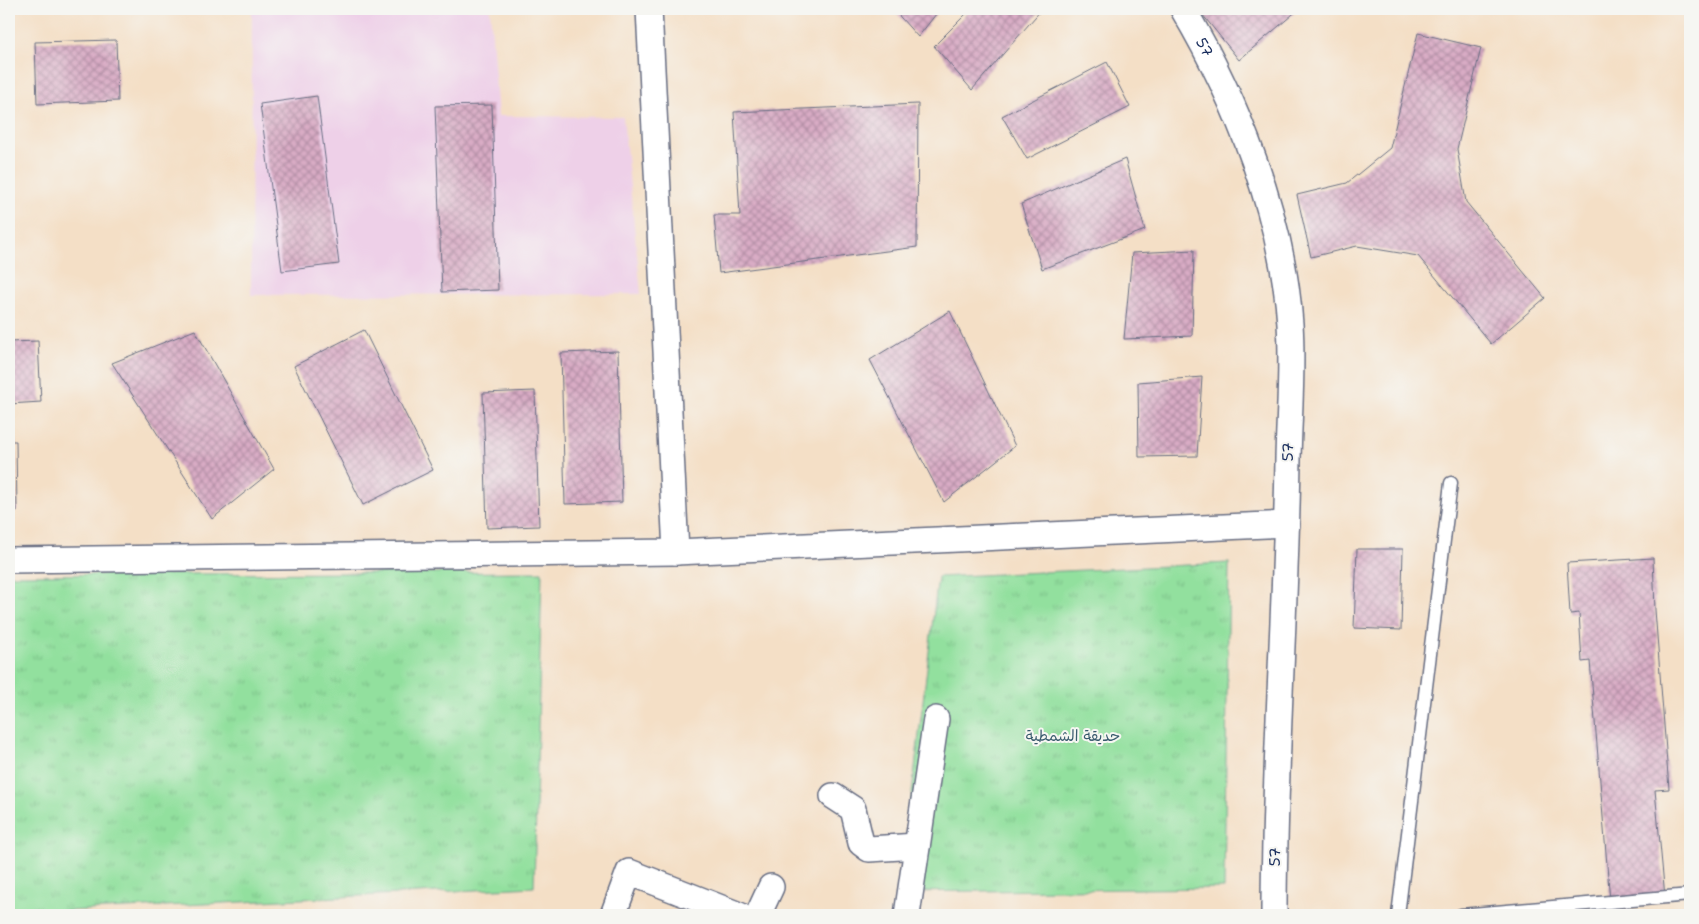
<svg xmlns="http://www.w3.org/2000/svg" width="1699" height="924" font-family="'Shantell Sans','Playpen Sans Arabic',sans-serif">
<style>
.built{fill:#eed0e8}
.park{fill:url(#park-tufts);stroke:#56887e}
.building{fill:url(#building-cross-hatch)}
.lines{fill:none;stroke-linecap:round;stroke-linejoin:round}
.lane-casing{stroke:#676d82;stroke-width:15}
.street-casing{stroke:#676d82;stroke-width:28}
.lane{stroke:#fff;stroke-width:12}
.street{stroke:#fff;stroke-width:25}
.labels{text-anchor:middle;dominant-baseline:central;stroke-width:4;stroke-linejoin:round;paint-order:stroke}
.street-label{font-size:15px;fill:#1b2f5e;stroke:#f6f6f2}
.park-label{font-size:15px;fill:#395b6e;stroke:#f6f6f2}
</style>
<defs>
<pattern id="park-tufts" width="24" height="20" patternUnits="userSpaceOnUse" patternTransform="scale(1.25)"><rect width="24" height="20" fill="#92e09e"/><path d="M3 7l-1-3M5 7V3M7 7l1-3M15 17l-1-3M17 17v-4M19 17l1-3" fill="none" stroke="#7dc08a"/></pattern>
<pattern id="building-cross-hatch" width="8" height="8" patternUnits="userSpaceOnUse" patternTransform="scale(1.25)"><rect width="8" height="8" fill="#d9acc5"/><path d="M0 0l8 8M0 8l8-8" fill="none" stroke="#af8ca3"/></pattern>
</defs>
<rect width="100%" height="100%" fill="#f6f6f2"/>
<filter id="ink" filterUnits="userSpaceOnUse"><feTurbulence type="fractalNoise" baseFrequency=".02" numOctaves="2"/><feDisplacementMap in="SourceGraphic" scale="10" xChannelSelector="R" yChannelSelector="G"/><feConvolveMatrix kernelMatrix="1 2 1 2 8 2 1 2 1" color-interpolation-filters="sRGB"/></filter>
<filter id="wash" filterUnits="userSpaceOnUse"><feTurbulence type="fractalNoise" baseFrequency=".0096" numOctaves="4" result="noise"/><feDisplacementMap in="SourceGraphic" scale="20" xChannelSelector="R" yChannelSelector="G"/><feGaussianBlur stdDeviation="1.12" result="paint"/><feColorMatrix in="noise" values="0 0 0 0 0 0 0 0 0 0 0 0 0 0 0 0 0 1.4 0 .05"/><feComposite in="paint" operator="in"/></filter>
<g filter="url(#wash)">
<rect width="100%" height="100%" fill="#f4dfc6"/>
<path class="built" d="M252 9H490L498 116 623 117 641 294 251 295Z"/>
<path class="park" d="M1229 563 1224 888 900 892 938 577Z
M542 572 534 887 9 914V575Z"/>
<g id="blocks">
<path class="building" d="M893 9H940L918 37Z
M971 9H1042L972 90 934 46Z
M1198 9H1299L1239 60Z
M1418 33 1481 48 1457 149 1466 202 1545 298 1491 344 1418 256 1357 246 1311 257 1297 195 1347 183 1390 148Z
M116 40 118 101 37 104 35 42Z
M1107 62 1130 107 1027 159 1002 116Z
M317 96 339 264 282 271 260 104Z
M918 104 917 247 719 273 714 215H740L734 112Z
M492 105 498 290 442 292 435 106Z
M1125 159 1145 230 1042 269 1021 204Z
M1194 250 1192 336 1124 339 1132 253Z
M950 311 1015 446 944 502 870 360Z
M195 330 274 469 212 519 112 363Z
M364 330 433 470 363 505 294 366Z
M38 341 41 402 9 404V342Z
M618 351 622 502 565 504 561 353Z
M1202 377 1197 456 1139 457 1138 382Z
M535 391 539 526 487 528 483 393Z
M9 441H16L17 511H9Z
M1357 549H1403L1401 630 1354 628Z
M1653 558 1655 610 1669 789 1655 790 1665 897 1610 901 1590 661 1582 662 1579 613 1570 614 1567 563Z"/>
</g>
</g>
<g filter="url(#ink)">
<use href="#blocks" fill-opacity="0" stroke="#676d82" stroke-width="1"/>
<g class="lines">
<defs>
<path id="lane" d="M1398 915 1451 483
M1461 915 1690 895"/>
<g id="street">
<path d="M649 9 676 552"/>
<path id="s1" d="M1183 9C1237 100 1283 217 1290 324 1293 368 1289 414 1288 459 1286 611 1274 763 1274 915"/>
<path d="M9 560 676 552 1287 524"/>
<path d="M833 796 853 809 861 843 869 849 917 846"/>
<path d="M613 915 629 872 739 915"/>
<path d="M758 915 771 887"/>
<path d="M907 915 936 719"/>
</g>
</defs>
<use href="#lane" class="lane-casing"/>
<use href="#street" class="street-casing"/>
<use href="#lane" class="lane"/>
<use href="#street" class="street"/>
</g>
</g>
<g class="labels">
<g class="street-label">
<text stroke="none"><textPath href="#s1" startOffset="44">57</textPath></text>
<text transform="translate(1288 452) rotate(-89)">57</text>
<text transform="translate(1275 857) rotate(-89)">57</text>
</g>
<g class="park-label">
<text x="1073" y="736">حديقة الشمطية</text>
</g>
</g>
<rect width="1699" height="924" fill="none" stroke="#f6f6f2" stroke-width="30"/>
</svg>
